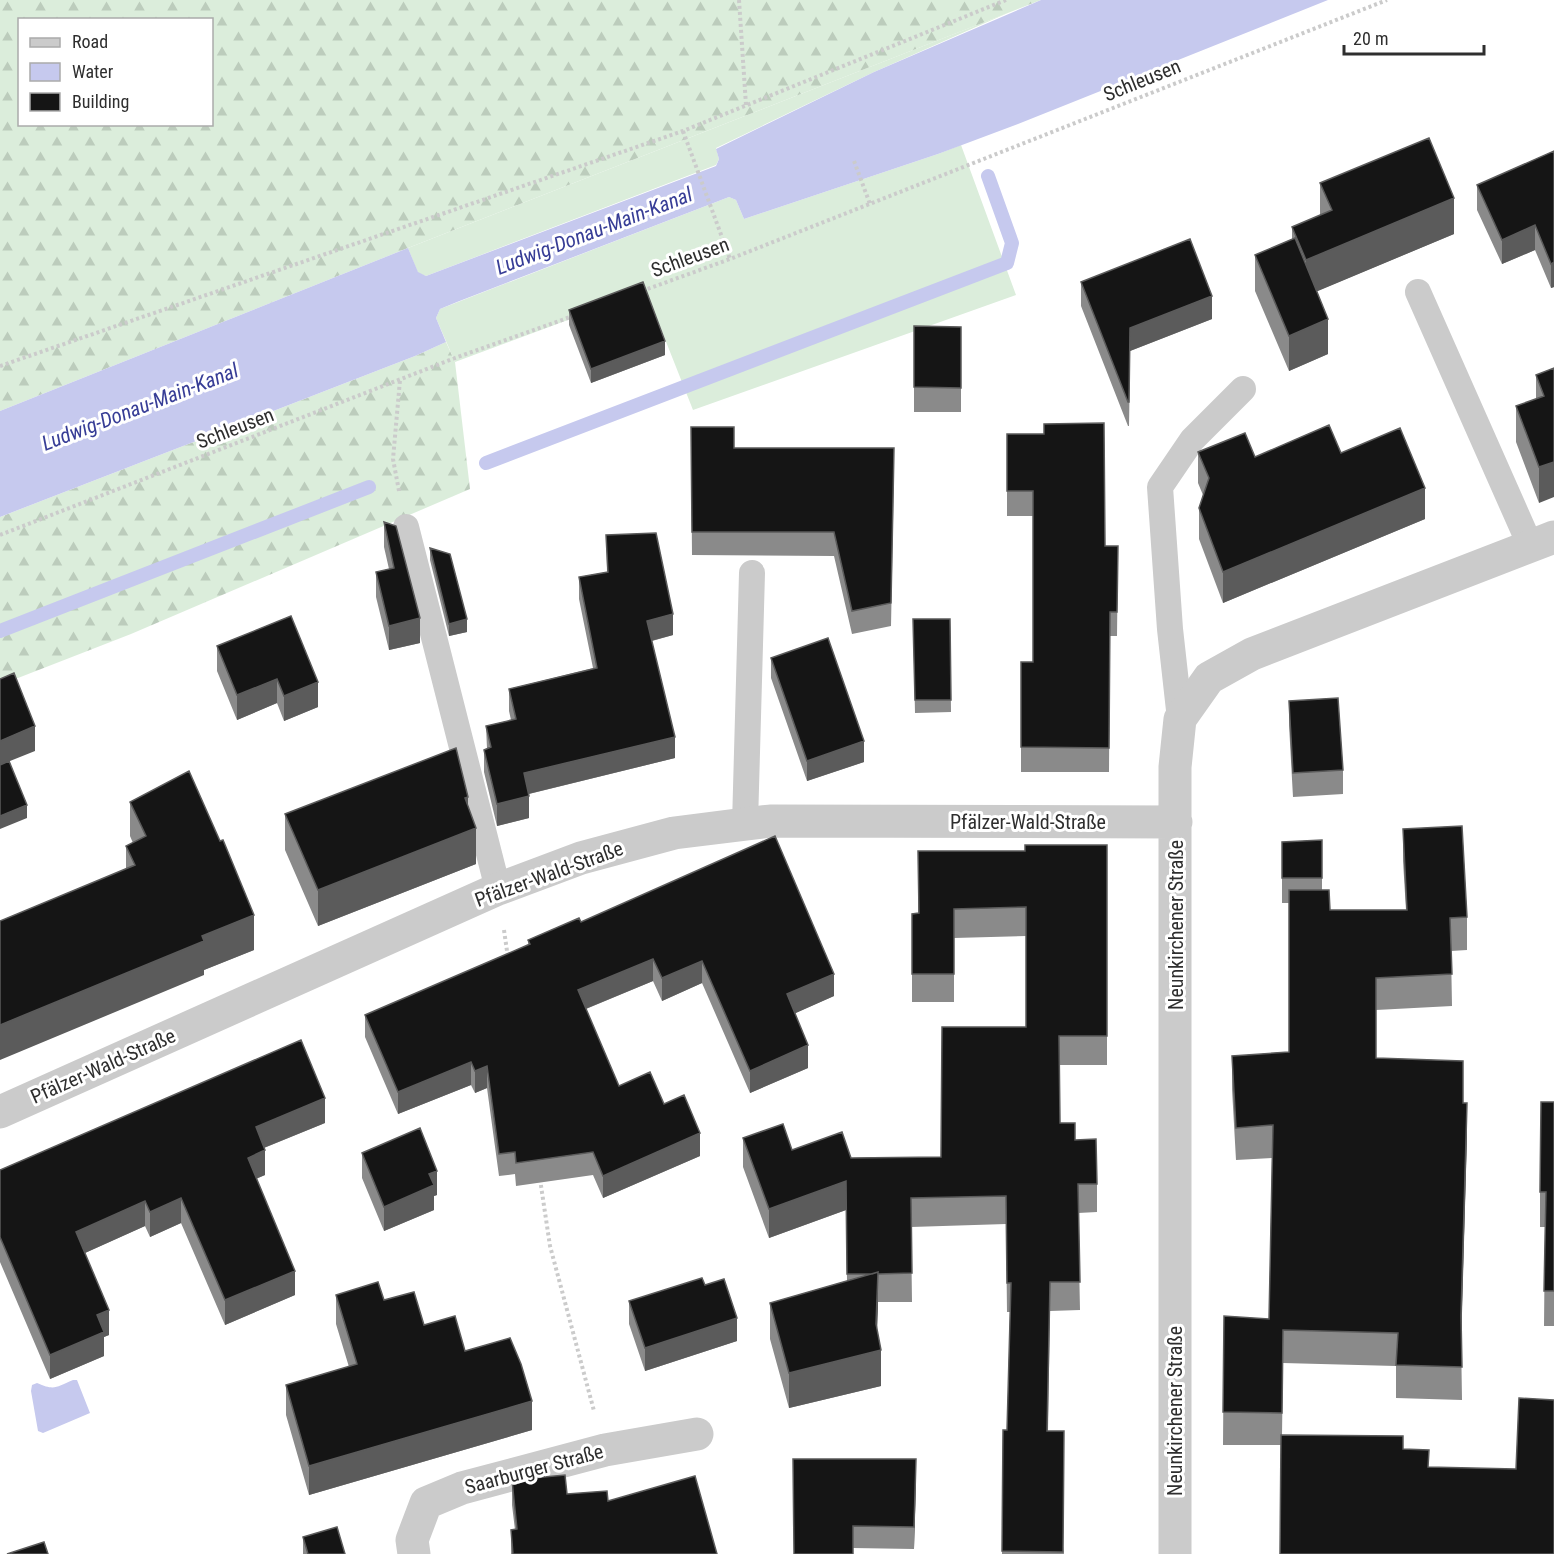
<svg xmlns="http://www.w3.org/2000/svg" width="1554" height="1554" font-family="'Roboto Condensed',sans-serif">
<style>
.grass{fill:#dbeddb}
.forest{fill:url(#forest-firs);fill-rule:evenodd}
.water{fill:#c6c9ee}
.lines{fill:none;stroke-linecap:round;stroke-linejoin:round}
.stream{stroke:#c6c9ee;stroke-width:14}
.path{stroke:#cbcbcb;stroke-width:4;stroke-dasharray:3 3;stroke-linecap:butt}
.service{stroke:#cbcbcb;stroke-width:26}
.minor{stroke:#cbcbcb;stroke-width:33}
.wall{fill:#8a8a8a}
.shaded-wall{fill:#5b5b5b}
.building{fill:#151515;stroke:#5b5b5b;stroke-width:1.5}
.labels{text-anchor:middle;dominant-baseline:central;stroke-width:6;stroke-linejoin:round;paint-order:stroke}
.street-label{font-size:20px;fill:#2e2e2e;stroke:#fff}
.water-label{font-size:21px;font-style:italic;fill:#373d96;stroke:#fff}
</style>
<defs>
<pattern id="forest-firs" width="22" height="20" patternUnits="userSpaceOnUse" patternTransform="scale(1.5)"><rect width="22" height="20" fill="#dbeddb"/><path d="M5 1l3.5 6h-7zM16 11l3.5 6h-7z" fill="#bcccbc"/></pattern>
</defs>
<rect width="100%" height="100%" fill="#fff"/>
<path class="grass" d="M1010 12 874 72 716 148 719 159 716 165 426 276 418 273 408 248Z
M961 145 1016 295 693 410 646 291 455 362 436 318 440 309 729 197 736 200 744 219 938 154Z"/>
<path class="forest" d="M0 0H1041L408 248 0 411ZM20 20H212V124H20Z
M446 342 455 362 470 489 131 634 0 685V517L415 356Z"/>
<path class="water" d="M1041 0H1328L1018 124 938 154 744 219 736 200 729 197 457 302 440 309 436 318 446 342 415 356 0 517V411L408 248 418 272 426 276 716 166 719 159 716 149 874 72Z
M73 1380H77L90 1413 43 1433 38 1431 31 1391 32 1385 37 1383C55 1391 56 1387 73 1380Z"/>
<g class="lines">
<path class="stream" d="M486 463 1007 263 1012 243 988 176
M0 631 369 487"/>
<path class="path" d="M739 0 746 105
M683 131 730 259
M854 161 870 204
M642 291 730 259 1387 0
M0 366 683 131 1006 0
M399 491 393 459 400 380
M0 535 455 358 573 316
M504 930 508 958
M540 1179 550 1246 594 1411"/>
<path class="service" d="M1418 292 1530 545
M406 527 498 889
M1180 719 1170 629 1160 487 1192 440 1243 389
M745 824 752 573"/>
<path class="minor" d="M0 1112 498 889 581 858 674 833 770 821 1176 822
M414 1554 412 1540 426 1503 462 1488 605 1450 697 1434
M1175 1554V767L1180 719 1209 678 1252 654 1554 537"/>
</g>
<path class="wall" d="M1554 151V287L1551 288 1535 250 1502 264 1477 210V185Z
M1320 183 1454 234 1317 291 1328 354 1289 371 1255 291V255L1292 239V227L1320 215Z
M1081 282 1212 319 1130 351 1129 426H1128L1081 306Z
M569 310 665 355 591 383 569 325Z
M914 326 961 327V412H914Z
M1554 368 1539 503 1516 442V406L1536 399V375Z
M691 427 734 448 894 471 891 626 852 634 834 556 692 555Z
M1007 434 1105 546H1118L1117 636H1110L1109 772H1021V662H1033V516H1007Z
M1198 452 1255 457 1341 453 1425 519 1223 603 1199 539V508L1203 495 1198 483Z
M384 522 420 643 389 650 376 597V572L389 569 384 547Z
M606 535 673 635 652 641 675 758 529 794V818L497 826 484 772V750L487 749 486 726 511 720 509 711V689L593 668 579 599V577L607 572Z
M430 548 467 632 449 636 430 560Z
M291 616 318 707 284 721 277 703 237 720 217 671V646Z
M913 619H950L951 712 915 713Z
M771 658 864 762 807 781 771 678Z
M1289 701 1343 770V794L1293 797 1289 725Z
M130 802 254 950 204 970V975L126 869V846L133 843 130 836Z
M468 806 476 864 318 926 285 850V814Z
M1403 829 1467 917V950L1451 951 1452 1006 1376 1010V1058L1463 1103 1467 1136 1461 1336 1462 1400 1396 1398V1366L1283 1363 1282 1435 1403 1449 1554 1554 1281 1445H1223L1224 1316 1269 1319 1272 1158 1236 1160 1232 1089V1056L1289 1052V903H1282V842L1322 840V890L1330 910H1406L1403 861Z
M1107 845V1065H1060V1123L1075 1140 1097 1184V1212L1078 1213 1080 1310 1050 1311 1048 1431 1064 1554H1002L1003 1430H1007L1010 1312H1007L1006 1224 911 1227 912 1302H878L877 1331 881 1386 789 1408 770 1339V1303L847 1281 846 1210 769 1238 743 1167V1138L792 1150 851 1158 941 1157 1026 1027V936L954 938V1002H912V914L918 913V851H1025Z
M581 922 834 996 795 1013 808 1068 750 1093 702 983 662 1001 653 981 586 1009 619 1086 664 1104 700 1156 603 1198 593 1175 516 1186 515 1174 499 1176 487 1088 475 1093 471 1085 398 1114 365 1037V1015L528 945V940Z
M1554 1102V1326H1544L1545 1227H1540V1192Z
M325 1123 264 1148 265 1175 256 1179 295 1295 225 1325 181 1223 150 1237 145 1226 85 1253 109 1335 104 1337V1356L50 1379 0 1262V1170Z
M362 1153 437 1195 434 1196V1210L384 1231 362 1178Z
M705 1285 737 1341 645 1371 629 1324V1301Z
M336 1295 384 1300 465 1351 532 1430 309 1495 286 1415V1385L349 1367 336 1324Z
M512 1480 567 1494 608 1501 717 1554H511V1530H515L512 1505Z
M916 1480 914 1549 853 1548 794 1554Z
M303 1537 345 1554H303Z"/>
<path class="shaded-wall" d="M1454 198V234L1306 296V260Z
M1535 225V250L1502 264V240Z
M1554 262V287L1551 288V264Z
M1212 296V319L1130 351 1129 426 1130 328Z
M1328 319V354L1289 371V336Z
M665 341V355L591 383V369Z
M1554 462V497L1539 503V467Z
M1425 488V519L1223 603V572Z
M673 614V635L647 642V621Z
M420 618V643L389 650V626Z
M467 619V632L449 636V624Z
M277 679V703L237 720V695Z
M318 682V707L284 721V696Z
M35 726V751L0 765V741Z
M675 737V758L524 795V773Z
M864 741V762L807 781V761Z
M529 796V818L497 826V804Z
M468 797V831L476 828V864L318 926V890L465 798Z
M27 805V818L0 829V816Z
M254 915V950L204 970V975L0 1060V1025L202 936Z
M653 959V981L578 1012V990Z
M702 961V983L662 1001V978Z
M834 974V996L787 1017V994Z
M808 1045V1068L750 1093V1071Z
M471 1062V1085L398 1114V1092Z
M487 1066V1088L475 1093V1071Z
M325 1098V1123L256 1151V1127Z
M1467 1103V1136L1461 1349V1316Z
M700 1133V1156L603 1198V1176Z
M265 1150V1175L248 1182V1158Z
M437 1171V1195L434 1196V1210L384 1231V1207L429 1174Z
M846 1181V1210L769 1238V1209Z
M181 1198V1223L150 1237V1212Z
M145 1201V1226L76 1257V1232Z
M295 1271V1295L225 1325V1300Z
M878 1272V1308L876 1351 881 1350V1386L789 1408V1373L876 1324Z
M109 1310V1335L104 1337V1356L50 1379V1355L97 1315Z
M737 1318V1341L645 1371V1348Z
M532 1401V1430L309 1495V1466Z
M916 1459V1480L914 1549V1527Z"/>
<path class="building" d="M1429 138 1454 198 1306 260 1292 227 1332 210 1320 183Z
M1554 151V262L1551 264 1535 225 1502 240 1477 185Z
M1295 238 1328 319 1289 336 1255 255Z
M1190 239 1212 296 1130 328 1129 402H1128L1081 282Z
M643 282 665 341 591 369 569 310Z
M914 326 961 327V388L914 387Z
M1554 368V462L1539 467 1516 406 1544 396 1536 375Z
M1104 423 1105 546H1118L1117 612H1110L1109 748 1021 747V662H1033V491H1007V434H1044V424Z
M1329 425 1341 453 1400 428 1425 488 1223 572 1199 508 1209 478 1198 452 1245 433 1255 457Z
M691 427H734V448H894L891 603 852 611 834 532H692Z
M384 522 396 526 420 618 389 626 376 572 394 568Z
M656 533 673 614 647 621 675 737 524 773 529 796 497 804 484 750 491 747 486 726 516 719 509 689 597 668 579 577 608 572 606 535Z
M430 548 450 554 467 619 449 624Z
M291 616 318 682 284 696 277 679 237 695 217 646Z
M913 619H950L951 700H915Z
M828 638 864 741 807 761 771 658Z
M14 673 35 726 0 741V679Z
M1338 698 1343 770 1293 773 1289 701Z
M456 748 468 797 465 798 476 828 318 890 285 814Z
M9 761 27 805 0 816V765Z
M189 771 220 841 223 840 254 915 202 936 204 941 0 1025V921L135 865 126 846 146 836 130 802Z
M1462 826 1467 917 1450 918 1452 974 1376 978V1058L1463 1061V1103H1467L1461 1316 1462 1367 1396 1365 1398 1333 1283 1330 1282 1413 1223 1412 1224 1316 1269 1319 1273 1125 1236 1128 1232 1056 1289 1052V890H1329L1330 910H1407L1403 829Z
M775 836 834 974 787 994 808 1045 750 1071 702 961 662 978 653 959 578 990 619 1086 650 1072 664 1104 684 1095 700 1133 603 1176 593 1152 516 1163 515 1152 499 1154 487 1066 475 1071 471 1062 398 1092 365 1015 530 944 528 940 579 918 581 922Z
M1322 840V878H1282V842Z
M1025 845H1107V1036H1059L1060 1123H1075V1140L1096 1139 1097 1184H1078L1080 1282H1050L1047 1431H1064L1063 1552 1002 1551 1003 1430H1007L1011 1283H1007L1006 1196 911 1198 912 1273 878 1274V1272L872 1274H847L846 1181 769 1209 743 1138 783 1124 792 1150 842 1132 851 1158 941 1157 942 1027H1026V907L954 909V974H912V914L919 913 918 851H1025Z
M301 1040 325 1098 256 1127 265 1150 248 1158 295 1271 225 1300 181 1198 150 1212 145 1201 76 1232 109 1310 97 1315 104 1332 50 1355 0 1237V1170Z
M1541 1102H1554V1291H1544L1546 1192H1540Z
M420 1128 437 1171 429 1174 434 1185 384 1207 362 1153Z
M878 1272 876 1324 881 1350 789 1373 770 1303Z
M702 1278 705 1285 724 1279 737 1318 645 1348 629 1301Z
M378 1282 384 1300 414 1292 424 1325 455 1316 465 1351 510 1338 521 1364 532 1401 309 1466 286 1385 357 1364 336 1295Z
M1519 1398 1554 1400V1554H1280L1281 1435 1403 1436V1449L1429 1450 1428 1467 1516 1469Z
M793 1459H916L914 1527 853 1526V1554H794Z
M565 1475 567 1494 607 1491 608 1501 695 1476 717 1554H513L511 1530 517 1529 512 1480Z
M337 1527 345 1554H308L303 1537Z
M44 1542 48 1554H7Z"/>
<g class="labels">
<g class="street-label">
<text transform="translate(1142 80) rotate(-22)">Schleusen</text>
<text transform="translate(690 257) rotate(-20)">Schleusen</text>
<text transform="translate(235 428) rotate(-21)">Schleusen</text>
<text x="1028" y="822">Pfälzer-Wald-Straße</text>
<text transform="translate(549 874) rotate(-20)">Pfälzer-Wald-Straße</text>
<text transform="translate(1176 925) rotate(-90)">Neunkirchener Straße</text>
<text transform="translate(103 1066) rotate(-24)">Pfälzer-Wald-Straße</text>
<text transform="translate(1175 1411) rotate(-90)">Neunkirchener Straße</text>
<text transform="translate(534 1469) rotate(-15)">Saarburger Straße</text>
</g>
<g class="water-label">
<text transform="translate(594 231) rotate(-21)">Ludwig-Donau-Main-Kanal</text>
<text transform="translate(140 407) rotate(-21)">Ludwig-Donau-Main-Kanal</text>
</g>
</g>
<rect x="18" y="18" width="195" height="108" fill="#ffffff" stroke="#ababab" stroke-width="1.5"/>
<rect x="30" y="38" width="30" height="9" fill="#cbcbcb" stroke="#ababab" stroke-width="1.5"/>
<text x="72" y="48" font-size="18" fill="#2e2e2e">Road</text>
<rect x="30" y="63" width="30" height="18" fill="#c6c9ee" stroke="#ababab" stroke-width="1.5"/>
<text x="72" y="78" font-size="18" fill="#2e2e2e">Water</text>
<rect x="30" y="93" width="30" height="18" fill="#151515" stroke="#ababab" stroke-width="1.5"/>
<text x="72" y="108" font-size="18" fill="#2e2e2e">Building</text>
<path d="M1344 45v9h140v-9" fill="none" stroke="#2e2e2e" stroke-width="3"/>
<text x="1353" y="45" font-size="18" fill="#2e2e2e" stroke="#ffffff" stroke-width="4.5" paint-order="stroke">20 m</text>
</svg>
